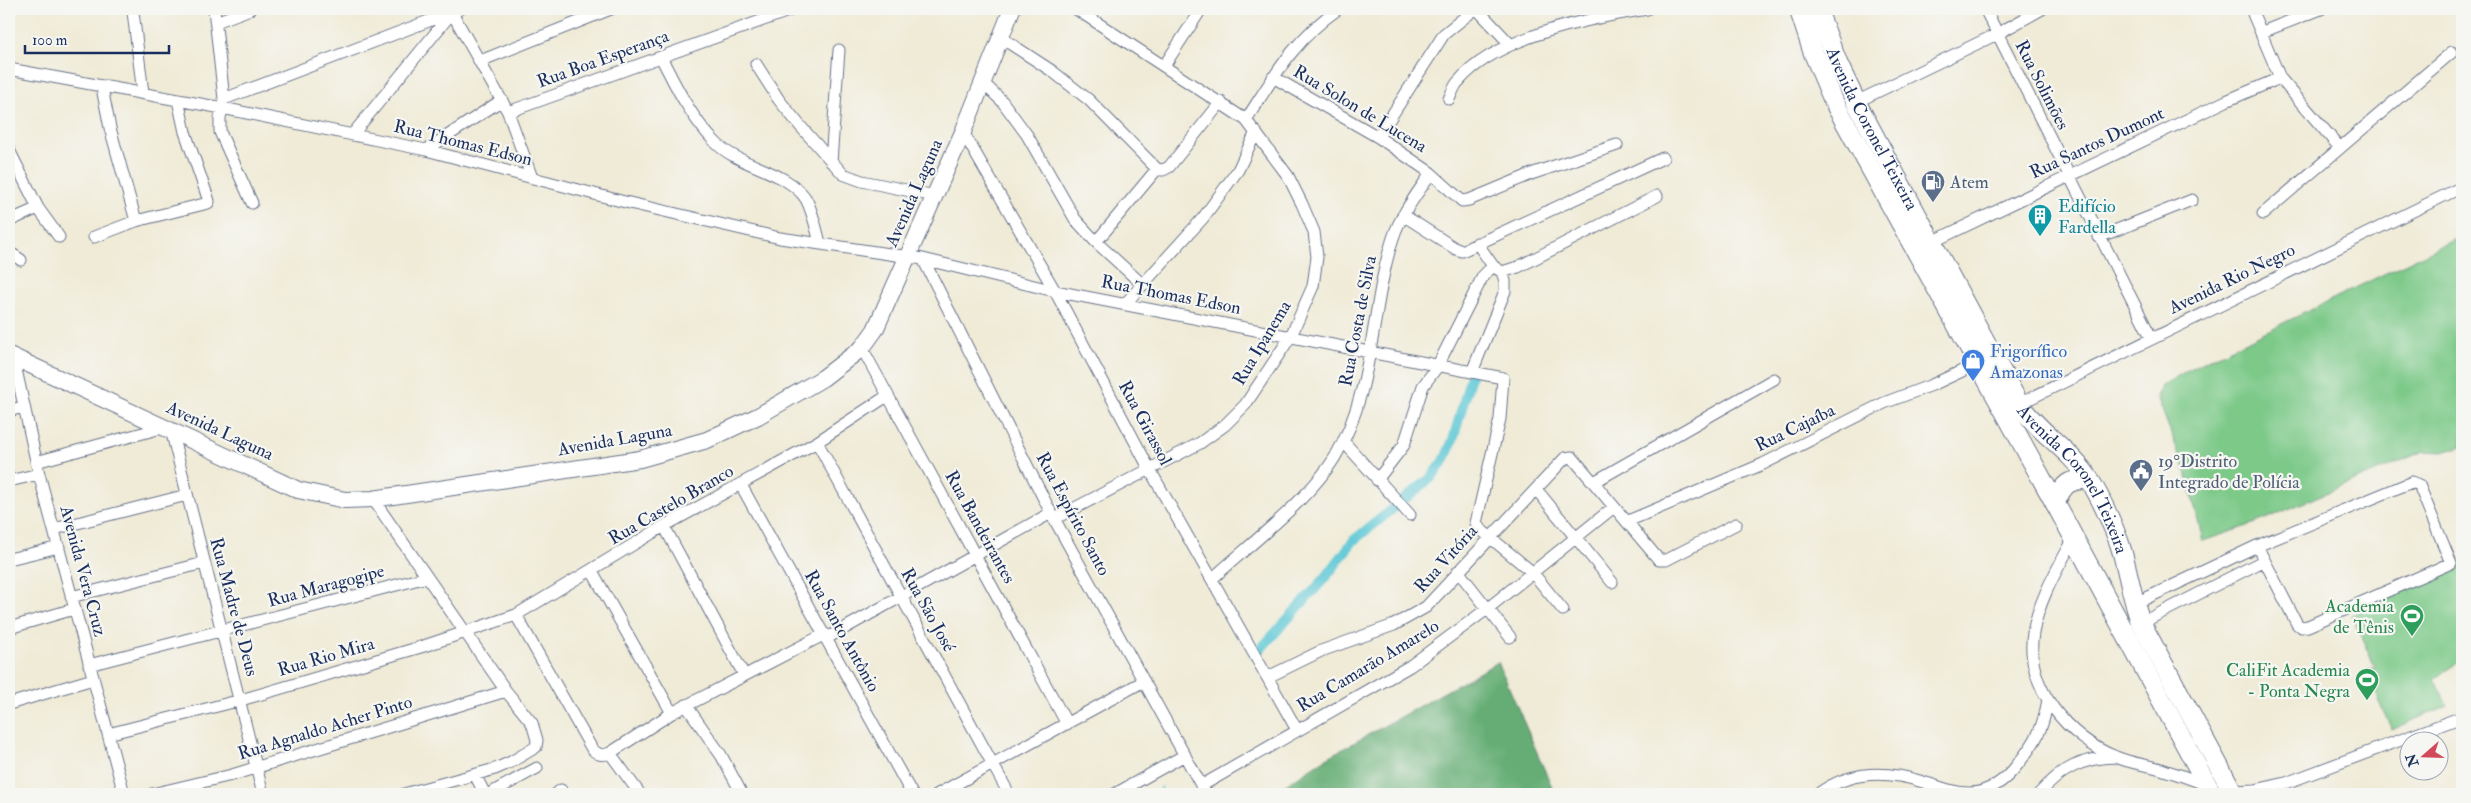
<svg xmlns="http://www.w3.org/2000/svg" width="2471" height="803" font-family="'IM FELL Double Pica',serif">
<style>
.green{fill:#7cc988;stroke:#4c7c73}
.forest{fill:#65ad74;stroke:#406e69}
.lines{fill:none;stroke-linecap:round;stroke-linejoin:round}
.stream{stroke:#5bc7d5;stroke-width:3}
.canal{stroke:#5bc7d5;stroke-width:10}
.minor-casing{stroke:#667188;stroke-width:13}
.secondary-casing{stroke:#667188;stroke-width:18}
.trunk-casing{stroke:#667188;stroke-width:21}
.minor{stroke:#fff;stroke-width:11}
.secondary{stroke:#fff;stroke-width:16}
.trunk{stroke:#fff;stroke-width:19}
.labels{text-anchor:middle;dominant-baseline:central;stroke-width:4.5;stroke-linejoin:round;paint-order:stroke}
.street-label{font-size:18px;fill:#1b2f5e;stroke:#f6f6f2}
.service-label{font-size:18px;fill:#4e5e75;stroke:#f6f6f2;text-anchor:start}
.culture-label{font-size:18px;fill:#0d838f;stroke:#f6f6f2;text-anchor:start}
.shop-label{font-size:18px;fill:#366cbe;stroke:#f6f6f2;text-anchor:start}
.leisure-label{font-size:18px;fill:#27864d;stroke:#f6f6f2;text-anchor:end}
</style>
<rect width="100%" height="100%" fill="#f6f6f2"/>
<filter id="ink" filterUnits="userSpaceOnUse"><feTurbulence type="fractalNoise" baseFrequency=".02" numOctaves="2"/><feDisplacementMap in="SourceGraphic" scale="10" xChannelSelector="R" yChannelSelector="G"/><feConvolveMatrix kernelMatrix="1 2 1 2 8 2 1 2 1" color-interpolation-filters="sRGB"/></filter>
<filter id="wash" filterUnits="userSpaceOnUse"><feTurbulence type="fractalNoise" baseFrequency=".0096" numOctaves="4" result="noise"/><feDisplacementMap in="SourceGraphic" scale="20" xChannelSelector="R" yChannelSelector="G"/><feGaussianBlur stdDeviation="1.12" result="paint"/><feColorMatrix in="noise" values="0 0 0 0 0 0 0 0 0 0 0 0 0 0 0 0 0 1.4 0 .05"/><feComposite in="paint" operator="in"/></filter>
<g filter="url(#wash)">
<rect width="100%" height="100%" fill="#f0ebd7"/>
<path class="green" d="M2462 236V446L2442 452 2424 451 2256 523 2203 541 2186 472 2157 397 2161 386 2191 368Z
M2462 566V659L2434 679 2447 705 2392 730 2365 672 2375 667 2351 615Z"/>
<path class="forest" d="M1498 662 1555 794H1272L1323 760Z"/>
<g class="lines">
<path class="stream" d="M1160 794 1161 788"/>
<path class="canal" d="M1255 655 1326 577 1354 540 1431 478 1444 461 1453 440 1472 372"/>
</g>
</g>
<g filter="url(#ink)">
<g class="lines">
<defs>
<path id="minor" d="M214 9 224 99 220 118V132L252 203
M450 9 508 112 532 178
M1477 9 1511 45
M1985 9 2151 337
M2251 9 2280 78 2340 148
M133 12 143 93
M216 22 250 9
M2262 32 2321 9
M1000 37 1052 71 1089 100 1157 169
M661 57C676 87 692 119 716 143 740 167 788 171 806 199 813 212 816 228 820 243
M480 61 611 9
M756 64 779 100 801 127 843 174 862 181 935 196
M1164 66 1200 11
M9 69 222 108 426 150 621 201 780 238 923 259 1051 513 1206 794
M1273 77 1378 137 1431 173 1462 201 1469 200 1534 173 1617 145
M981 81 1002 101 1027 135 1075 219 1096 242 1143 285
M102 88 110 128 136 221
M224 99 460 9
M1449 99C1452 93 1454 86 1458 82 1496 36 1591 18 1647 9
M1856 102 1997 34 2042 9
M508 112 794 9
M1246 120C1275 75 1294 40 1338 9
M963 132 1055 291 1150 470 1297 730
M352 135 450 15
M1378 137 1444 34 1475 9
M9 150 38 208 59 237
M426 150 502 100
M831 162 839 50
M2263 214 2452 52
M1403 215 1456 249 1462 251 1663 158
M9 221 38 208
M94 237 136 221 208 203 209 201 185 132 178 100
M2099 237 2192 200
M1096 242 1157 169 1163 170 1169 167 1221 102
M1477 243 1493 266 1502 272 1518 267 1657 196
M1930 243 2226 101 2280 78
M9 252 21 260
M923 259 1055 291 1503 378 1500 419 1476 523 1480 529 1532 572 1563 610
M1125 304 1203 218 1238 170 1256 132
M862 348 1067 724
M13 356 39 474 124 794
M1472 372 1505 291V281L1502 272
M2019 404 2462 187
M9 411 22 407
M171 430 263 794
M1343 441 1410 515
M817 442 1009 794
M36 462 165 427
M1377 480 1404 445 1423 386 1437 367 1483 276 1493 266
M9 481 39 474
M1594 482 1774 379
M741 485 912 794
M1536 489 1612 582
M373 499 506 691 532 723 537 740 536 747 511 762 495 769 404 794
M1054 519 1200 443 1225 425 1245 405 1291 336 1313 286 1317 257 1314 232 1302 204 1288 176 1246 120 1076 9
M1628 521 1763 464 1884 403 1932 385 1977 364
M664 526 744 675
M54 529 187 495
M2074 538C2058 568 2039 599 2033 633 2024 686 2069 739 2116 757 2132 764 2150 765 2167 771 2181 775 2194 780 2207 785
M9 559 59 547
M592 571 672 713
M1458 571 1510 637
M1212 579C1250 544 1309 500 1335 457 1375 390 1370 310 1393 238 1401 214 1417 194 1431 173
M71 597 204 563
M2134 604 2257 546 2412 482 2419 485 2451 563 2308 626 2301 627 2297 624 2257 546
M516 615 592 749C598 755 602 756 610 753L640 794
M2141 623 2263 561
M9 628 74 609
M827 638 1051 513
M89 665 427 577
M1268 677 1321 651 1394 625 1426 607 1565 458 1572 457 1659 560H1666L1736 524
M9 704 93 679
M686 705 721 755 742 794
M108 734 241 700 424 646 516 615 664 526 817 442 887 396
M610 753 672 713 825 634
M475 775 485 794
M1201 786 1410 666 1487 609 1614 507
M2233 791 2255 790 2286 783 2462 717
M152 794 232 775 506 691
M489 794 537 768
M556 794 561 790
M938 794 1144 681
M1115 794 1185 755
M1818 794C1850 770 1886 770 1923 782 1937 786 1952 793 1967 793 1988 794 2006 780 2018 764 2037 740 2042 731 2048 700
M2039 794C2061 769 2082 758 2115 757"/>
<path id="secondary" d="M9 355 298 490 345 500 373 499 640 459 707 440 758 416 823 378 862 348 875 330 963 132 1012 9"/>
<g id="trunk">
<path d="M1799 9 1813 52 1834 102 2055 503 2212 794"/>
<path id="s1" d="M1817 9 1838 64 1856 102 2019 404C2038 432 2070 450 2089 479 2101 498 2111 521 2119 542 2128 568 2131 596 2141 623L2234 794"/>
<path d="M2055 503C2064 483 2068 480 2089 479"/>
</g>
</defs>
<use href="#minor" class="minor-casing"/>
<use href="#secondary" class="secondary-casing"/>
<use href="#trunk" class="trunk-casing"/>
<use href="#minor" class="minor"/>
<use href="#secondary" class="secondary"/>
<use href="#trunk" class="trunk"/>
</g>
</g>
<defs>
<symbol id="fuel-pin" viewBox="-11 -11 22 30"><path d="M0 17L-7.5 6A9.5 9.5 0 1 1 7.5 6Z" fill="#5c6f8a" stroke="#f6f6f2"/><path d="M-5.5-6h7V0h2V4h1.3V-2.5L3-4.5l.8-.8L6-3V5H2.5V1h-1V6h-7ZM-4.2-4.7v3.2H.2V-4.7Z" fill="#fff"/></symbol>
<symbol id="building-pin" viewBox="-11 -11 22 30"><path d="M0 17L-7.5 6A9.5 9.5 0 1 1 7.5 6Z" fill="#0f9aa8" stroke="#f6f6f2"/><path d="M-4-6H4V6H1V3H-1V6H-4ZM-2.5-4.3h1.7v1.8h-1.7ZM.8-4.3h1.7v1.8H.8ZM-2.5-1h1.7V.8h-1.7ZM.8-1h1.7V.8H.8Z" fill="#fff"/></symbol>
<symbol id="shop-pin" viewBox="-11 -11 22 30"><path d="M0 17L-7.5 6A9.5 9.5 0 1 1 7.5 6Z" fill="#3f7fe0" stroke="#f6f6f2"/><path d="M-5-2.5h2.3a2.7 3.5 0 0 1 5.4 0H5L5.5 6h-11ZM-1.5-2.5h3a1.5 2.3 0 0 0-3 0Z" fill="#fff"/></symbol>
<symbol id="civic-pin" viewBox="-11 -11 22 30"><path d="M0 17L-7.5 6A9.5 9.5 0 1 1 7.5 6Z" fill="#5c6f8a" stroke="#f6f6f2"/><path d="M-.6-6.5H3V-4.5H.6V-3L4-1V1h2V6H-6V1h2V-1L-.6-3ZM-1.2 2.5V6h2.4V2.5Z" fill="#fff"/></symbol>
<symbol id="stadium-pin" viewBox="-11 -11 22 30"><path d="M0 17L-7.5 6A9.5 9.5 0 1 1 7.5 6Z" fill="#2e9e5b" stroke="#f6f6f2"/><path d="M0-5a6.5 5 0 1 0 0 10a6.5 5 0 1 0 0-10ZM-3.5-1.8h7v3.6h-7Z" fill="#fff"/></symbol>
</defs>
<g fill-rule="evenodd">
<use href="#fuel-pin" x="1919" y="168" width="28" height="38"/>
<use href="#building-pin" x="2026" y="202" width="28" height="38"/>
<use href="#shop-pin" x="1959" y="347" width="28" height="38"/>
<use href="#civic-pin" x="2127" y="457" width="28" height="38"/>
<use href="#stadium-pin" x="2398" y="602" width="28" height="38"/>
<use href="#stadium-pin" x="2353" y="666" width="28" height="38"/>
</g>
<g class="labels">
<g class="street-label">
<text transform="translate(603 59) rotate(-20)">Rua Boa Esperança</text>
<text transform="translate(2042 85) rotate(63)">Rua Solimões</text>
<text transform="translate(1360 109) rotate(31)">Rua Solon de Lucena</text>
<text stroke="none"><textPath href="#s1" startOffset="132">Avenida Coronel Teixeira</textPath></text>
<text transform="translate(463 143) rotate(14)">Rua Thomas Edson</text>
<text transform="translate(2097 143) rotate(-25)">Rua Santos Dumont</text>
<text transform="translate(914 193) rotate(-66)">Avenida Laguna</text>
<text transform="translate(2232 279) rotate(-26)">Avenida Rio Negro</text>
<text transform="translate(1171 295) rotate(11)">Rua Thomas Edson</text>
<text transform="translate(1358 321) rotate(-79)">Rua Costa de Silva</text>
<text transform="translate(1262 343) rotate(-59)">Rua Ipanema</text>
<text transform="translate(1145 423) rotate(62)">Rua Girassol</text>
<text transform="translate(1795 428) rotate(-26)">Rua Cajaíba</text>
<text transform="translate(220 431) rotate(25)">Avenida Laguna</text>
<text transform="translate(615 440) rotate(-10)">Avenida Laguna</text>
<text stroke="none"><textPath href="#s1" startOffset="538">Avenida Coronel Teixeira</textPath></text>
<text transform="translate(671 505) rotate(-30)">Rua Castelo Branco</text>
<text transform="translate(1073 514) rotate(62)">Rua Espírito Santo</text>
<text transform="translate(980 527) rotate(61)">Rua Bandeirantes</text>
<text transform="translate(1446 559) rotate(-48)">Rua Vitória</text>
<text transform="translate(83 571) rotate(75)">Avenida Vera Cruz</text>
<text transform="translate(326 586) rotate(-15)">Rua Maragogipe</text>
<text transform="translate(234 607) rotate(75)">Rua Madre de Deus</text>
<text transform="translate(928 610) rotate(61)">Rua São José</text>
<text transform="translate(842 631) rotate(61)">Rua Santo Antônio</text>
<text transform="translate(326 657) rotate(-16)">Rua Rio Mira</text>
<text transform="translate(1368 666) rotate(-31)">Rua Camarão Amarelo</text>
<text transform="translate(325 728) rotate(-17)">Rua Agnaldo Acher Pinto</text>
</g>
<g class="service-label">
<text x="1950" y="182">Atem</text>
<text x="2158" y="461">19°Distrito<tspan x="2158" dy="21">Integrado de Polícia</tspan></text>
</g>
<g class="culture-label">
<text x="2058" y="206">Edifício<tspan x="2058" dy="21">Fardella</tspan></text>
</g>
<g class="shop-label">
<text x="1990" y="351">Frigorífico<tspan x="1990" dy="21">Amazonas</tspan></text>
</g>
<g class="leisure-label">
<text x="2394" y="606">Academia<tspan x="2394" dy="21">de Tênis</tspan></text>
<text x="2350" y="670">CaliFit Academia<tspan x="2350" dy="21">- Ponta Negra</tspan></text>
</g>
</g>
<rect width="2471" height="803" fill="none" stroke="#f6f6f2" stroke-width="30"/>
<g transform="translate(2424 756) rotate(250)"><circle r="24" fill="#f6f6f2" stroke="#9ea6b7"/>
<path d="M0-4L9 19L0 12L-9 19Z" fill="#d1495b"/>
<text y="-8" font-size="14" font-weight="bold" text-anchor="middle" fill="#1b2f5e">N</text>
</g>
<path d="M25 45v8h144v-8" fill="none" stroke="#1b2f5e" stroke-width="2.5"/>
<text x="32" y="45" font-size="15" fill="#1b2f5e" stroke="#f6f6f2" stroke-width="4" paint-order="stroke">100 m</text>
</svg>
